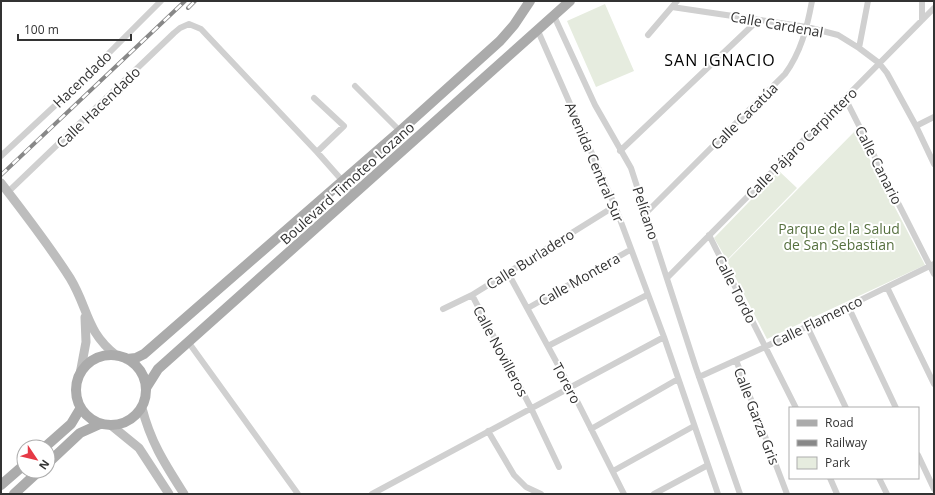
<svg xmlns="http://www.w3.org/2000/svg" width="935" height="495" font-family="'Open Sans',sans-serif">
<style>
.green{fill:#e6ecdf}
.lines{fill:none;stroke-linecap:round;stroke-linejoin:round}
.street{stroke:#d0d0d0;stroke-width:6}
.secondary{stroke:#bdbdbd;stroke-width:9}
.primary{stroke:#ababab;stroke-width:10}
.rail-casing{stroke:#888;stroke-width:4}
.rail{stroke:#fff;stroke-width:2.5;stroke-dasharray:8;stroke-linecap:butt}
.labels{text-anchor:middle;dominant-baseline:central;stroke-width:4;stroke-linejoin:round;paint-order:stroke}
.street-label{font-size:14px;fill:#333;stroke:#fff}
.park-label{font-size:14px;fill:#56703f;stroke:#fff}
.quarter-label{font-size:16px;letter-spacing:1px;fill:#000;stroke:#fff}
</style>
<rect width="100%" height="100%" fill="#fff"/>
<path class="green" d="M605 4 634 71 596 87 567 21Z
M855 131 925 265 767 339 727 261Z
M779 171 797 188 727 260 714 238Z"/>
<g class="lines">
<path class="street" d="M922 1V20
M672 7 807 27 838 35 859 48 879 63 887 73 916 126 934 164
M554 16 595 105 631 168 696 368 740 494
M538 31 615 206 664 337 718 494
M648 35 677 1
M859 48 868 1
M355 86 400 131
M314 98 344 126 317 152
M845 98 934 274
M916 126 934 117
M620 151 757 21
M1 156 77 85 161 1
M8 192 174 33 180 28 189 24 201 29 317 152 355 195
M645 214 785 74C801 52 807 28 812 1
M709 235 796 408
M508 273 570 387 624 494
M668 277 934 8
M887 287 934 384
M472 295 531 408 559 467
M848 306 896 408
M528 308 630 250
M443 309 472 295 615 206
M807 326 846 408
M189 343 298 494
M548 346 647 295
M736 360 787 494
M699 377 765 347 934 264
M591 429 678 379
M488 431 514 475 526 487 541 494
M918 455 934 489
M613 471 694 426
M830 478 837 494
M879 478 887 494
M372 494 664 337
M654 494 708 465"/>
<path class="secondary" d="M1 183C25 214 49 245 70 278 89 309 85 331 117 356
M80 374 86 342 85 317
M142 408C151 443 165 464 184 494
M112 426 139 448 169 494"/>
<path class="primary" d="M76 390a35 35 0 1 1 70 0a35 35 0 1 1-70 0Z
M127 359 136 358 144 354 400 131 500 41 514 25 530 1
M146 388 158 369 570 1
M45 447 71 424 80 409
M48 463 80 433 100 424
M1 485 24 465
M14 494 39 471"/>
<defs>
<path id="rail" d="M188 8 195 1
M1 175 185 1"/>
</defs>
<use href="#rail" class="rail-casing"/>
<use href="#rail" class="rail"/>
</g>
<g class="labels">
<g class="street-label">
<text transform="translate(777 24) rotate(10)">Calle Cardenal</text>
<text transform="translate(82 79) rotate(-44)">Hacendado</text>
<text transform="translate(98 107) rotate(-44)">Calle Hacendado</text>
<text transform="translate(744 116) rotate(-45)">Calle Cacatúa</text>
<text transform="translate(801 143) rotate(-45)">Calle Pájaro Carpintero</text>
<text transform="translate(595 162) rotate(67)">Avenida Central Sur</text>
<text transform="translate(879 165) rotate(63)">Calle Canario</text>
<text transform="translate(347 183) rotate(-42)">Boulevard Timoteo Lozano</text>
<text transform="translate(646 213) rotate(72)">Pelícano</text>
<text transform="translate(530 259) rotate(-32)">Calle Burladero</text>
<text transform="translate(579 279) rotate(-30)">Calle Montera</text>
<text transform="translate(736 289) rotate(63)">Calle Tordo</text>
<text transform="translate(817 321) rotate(-26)">Calle Flamenco</text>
<text transform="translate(501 351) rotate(62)">Calle Novilleros</text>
<text transform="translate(567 383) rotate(62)">Torero</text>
<text transform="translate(757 416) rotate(69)">Calle Garza Gris</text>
</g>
<g class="park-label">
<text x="839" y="228">Parque de la Salud<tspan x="839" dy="16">de San Sebastian</tspan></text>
</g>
<g class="quarter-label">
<text x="720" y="60">SAN IGNACIO</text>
</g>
</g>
<rect width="935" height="495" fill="none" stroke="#333333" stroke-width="4"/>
<rect x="789" y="407" width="130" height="72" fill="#ffffff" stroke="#adadad"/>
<rect x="797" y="420" width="20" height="6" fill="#ababab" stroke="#adadad"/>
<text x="825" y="427" font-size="12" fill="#333333">Road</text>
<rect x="797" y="440" width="20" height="6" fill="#888888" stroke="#adadad"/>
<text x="825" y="447" font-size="12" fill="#333333">Railway</text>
<rect x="797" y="457" width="20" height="12" fill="#e6ecdf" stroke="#adadad"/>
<text x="825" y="467" font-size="12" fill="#333333">Park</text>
<g transform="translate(36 459) rotate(125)"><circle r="19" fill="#ffffff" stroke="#adadad"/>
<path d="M0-3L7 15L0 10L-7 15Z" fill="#e63946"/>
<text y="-6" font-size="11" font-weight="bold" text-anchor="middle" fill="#333333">N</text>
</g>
<path d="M18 34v6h113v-6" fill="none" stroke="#333333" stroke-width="2"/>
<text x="24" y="34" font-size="12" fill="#333333" stroke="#ffffff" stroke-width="3" paint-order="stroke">100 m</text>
</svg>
